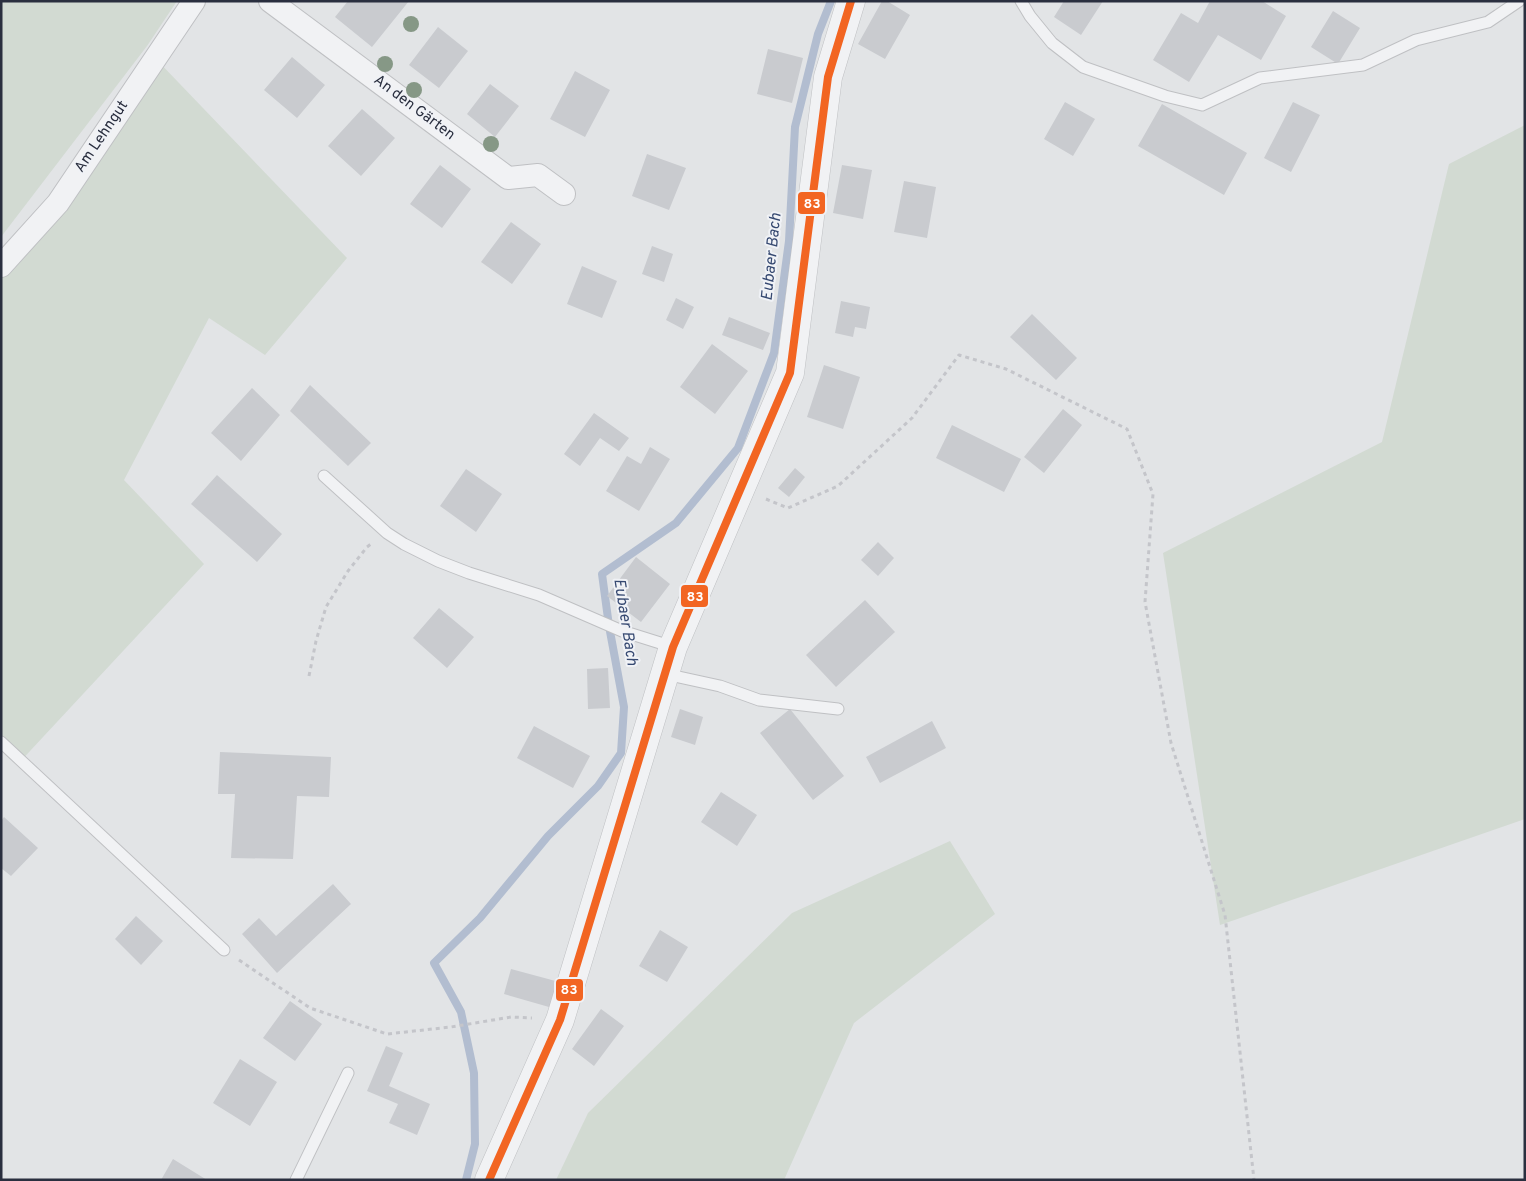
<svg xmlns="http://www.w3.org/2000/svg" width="1526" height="1181" font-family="Overpass,sans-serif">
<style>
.green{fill:#d2dad2}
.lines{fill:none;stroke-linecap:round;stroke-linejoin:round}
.stream{stroke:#b2bdd0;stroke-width:8}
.building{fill:#c9cbcf}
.service-casing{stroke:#bfc0c3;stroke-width:13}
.minor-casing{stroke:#bfc0c3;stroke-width:24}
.tertiary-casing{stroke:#bfc0c3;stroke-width:29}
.path{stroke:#c4c5ca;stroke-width:3;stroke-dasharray:4 4;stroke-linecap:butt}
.service{stroke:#f1f2f4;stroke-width:11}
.minor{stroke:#f1f2f4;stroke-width:22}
.tertiary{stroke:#f1f2f4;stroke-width:28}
.bus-1-casing{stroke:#f0f2f6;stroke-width:11}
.bus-1{stroke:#f26522;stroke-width:8}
.tree{fill:#869886}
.labels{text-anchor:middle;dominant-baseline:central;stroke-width:4;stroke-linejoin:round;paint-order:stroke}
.street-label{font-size:15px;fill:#2a2f3f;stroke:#f0f2f6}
.water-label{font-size:16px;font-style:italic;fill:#364971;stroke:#f0f2f6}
.line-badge{stroke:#f0f2f6;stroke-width:2}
.badge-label{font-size:14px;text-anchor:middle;font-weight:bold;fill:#fff}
</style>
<rect width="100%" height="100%" fill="#e2e4e6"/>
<path class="green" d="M1 1H177L147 46 1 237Z
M155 58 347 258 265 355 209 318 124 480 204 564 17 765 1 749V278L69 197Z
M1525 125V819L1220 925 1163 553 1382 442 1449 164Z
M950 841 995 914 854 1023 784 1180H556L588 1113 792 913Z"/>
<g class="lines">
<path class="stream" d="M466 1180 475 1144 474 1073 461 1012 434 963 480 918 548 836 598 786 621 753 624 707 609 626 602 574 676 523 738 448 774 353 789 241 795 127 818 34 831 1"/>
</g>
<path class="building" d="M348 1H409L372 47 335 17Z
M882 1H887L910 15 885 59 858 44Z
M1064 1H1103L1081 35 1054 17Z
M1210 1H1262L1286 16 1261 60 1218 35 1189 82 1153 60 1181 13 1198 23Z
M1333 11 1360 28 1338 64 1311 47Z
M438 27 468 51 439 88 409 65Z
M768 49 803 58 792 103 757 94Z
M292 57 325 85 297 118 264 90Z
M575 71 610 90 585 137 550 119Z
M490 84 519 106 495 137 467 114Z
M1065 102 1095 119 1073 156 1044 139Z
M1293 102 1320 115 1291 172 1264 158Z
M1162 104 1247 153 1224 195 1138 146Z
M362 109 395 138 361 176 328 146Z
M647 154 686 168 669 210 632 196Z
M440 165 471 189 442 228 410 204Z
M842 165 872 170 863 219 833 213Z
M904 181 936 187 927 238 894 232Z
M511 222 541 244 512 284 481 262Z
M652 246 673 254 664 282 642 274Z
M582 266 617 281 602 318 567 304Z
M676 298 694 307 683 329 666 320Z
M841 301 870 307 866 329 855 327 853 337 835 333Z
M1032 314 1077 358 1056 380 1010 337Z
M729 317 770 333 763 350 722 335Z
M712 344 748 371 715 414 680 387Z
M824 365 860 377 843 429 807 417Z
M310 385 371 443 348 466 290 411Z
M252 388 280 415 241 461 211 433Z
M1063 409 1082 425 1044 473 1024 457Z
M594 413 629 438 619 451 600 438 580 466 564 454Z
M952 425 1021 459 1004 492 936 458Z
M650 447 670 459 639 511 606 491 627 456 641 464Z
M795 468 805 477 789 497 778 488Z
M466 469 502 494 476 532 440 506Z
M217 475 282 534 257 562 191 504Z
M878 542 894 558 878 576 861 560Z
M636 557 670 584 641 622 607 596Z
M865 600 895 632 836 687 806 655Z
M439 608 474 637 447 668 413 638Z
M608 668 610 708 588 709 587 669Z
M680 709 703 717 695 745 671 737Z
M790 709 844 776 813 800 760 733Z
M932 721 946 748 880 783 866 757Z
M534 726 590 756 573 788 517 758Z
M220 752 331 757 329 797 297 796 293 859 231 858 235 794H218Z
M721 792 757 815 737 846 701 822Z
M4 817 38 848 11 876 1 868V821Z
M333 884 351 904 277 973 242 934 259 918 276 936Z
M136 916 163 941 141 965 115 939Z
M660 930 688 947 667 982 639 966Z
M511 969 563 983 556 1009 504 994Z
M290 1001 322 1024 295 1061 263 1038Z
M601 1009 624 1026 594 1066 572 1049Z
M386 1046 403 1053 389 1086 430 1104 417 1135 389 1123 398 1104 367 1091Z
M240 1059 277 1082 250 1126 213 1103Z
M173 1159 207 1180H161Z"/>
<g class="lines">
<defs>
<path id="service" d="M1021 1 1030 16 1052 43 1083 67 1165 96 1202 105 1260 78 1363 65 1416 40 1488 22 1519 1
M324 476 387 533 404 544 438 561 469 573 539 595 622 631 673 647
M665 674 720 686 759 700 838 709
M1 742 224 950
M296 1180 348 1073"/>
<path id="minor" d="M270 1 508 178 538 175 564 194
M1 266 58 203 194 1"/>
<path id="tertiary" d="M489 1180 560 1020 673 647 790 373 828 77 851 1"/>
</defs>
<use href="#service" class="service-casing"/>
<use href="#minor" class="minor-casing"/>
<use href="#tertiary" class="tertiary-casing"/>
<path class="path" d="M766 499 788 508 838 486 912 418 959 355 1006 369 1127 429 1153 494 1145 602 1171 743 1225 915 1254 1180
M309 676 316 641 326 607 348 571 367 547 371 544
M239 960 310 1008 387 1034 451 1027 511 1017 532 1018"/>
<use href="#service" class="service"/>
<use href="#minor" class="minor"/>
<use href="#tertiary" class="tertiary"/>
<defs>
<path id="bus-1" d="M489 1180 560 1020 673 647 790 373 828 77 851 1"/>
</defs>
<use href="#bus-1" class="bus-1-casing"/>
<use href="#bus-1" class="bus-1"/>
</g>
<g class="tree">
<circle cx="411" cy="24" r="8"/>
<circle cx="385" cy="64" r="8"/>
<circle cx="414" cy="90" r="8"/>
<circle cx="491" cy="144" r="8"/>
</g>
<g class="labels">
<g class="street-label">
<text transform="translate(414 108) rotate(37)">An den Gärten</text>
<text transform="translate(102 137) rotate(-56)">Am Lehngut</text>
</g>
<g class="water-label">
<text transform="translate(772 257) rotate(-84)">Eubaer Bach</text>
<text transform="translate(625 622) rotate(81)">Eubaer Bach</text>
</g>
</g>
<g class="line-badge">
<rect x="797" y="191" width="29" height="24" rx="5" fill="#f26522"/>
<rect x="680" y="584" width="29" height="24" rx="5" fill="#f26522"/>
<rect x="555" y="978" width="29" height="24" rx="5" fill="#f26522"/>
</g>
<g class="badge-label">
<text x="812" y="208">83</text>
<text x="695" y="601">83</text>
<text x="569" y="994">83</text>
</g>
<rect width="1526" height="1181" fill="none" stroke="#2a2f3f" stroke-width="5"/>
</svg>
